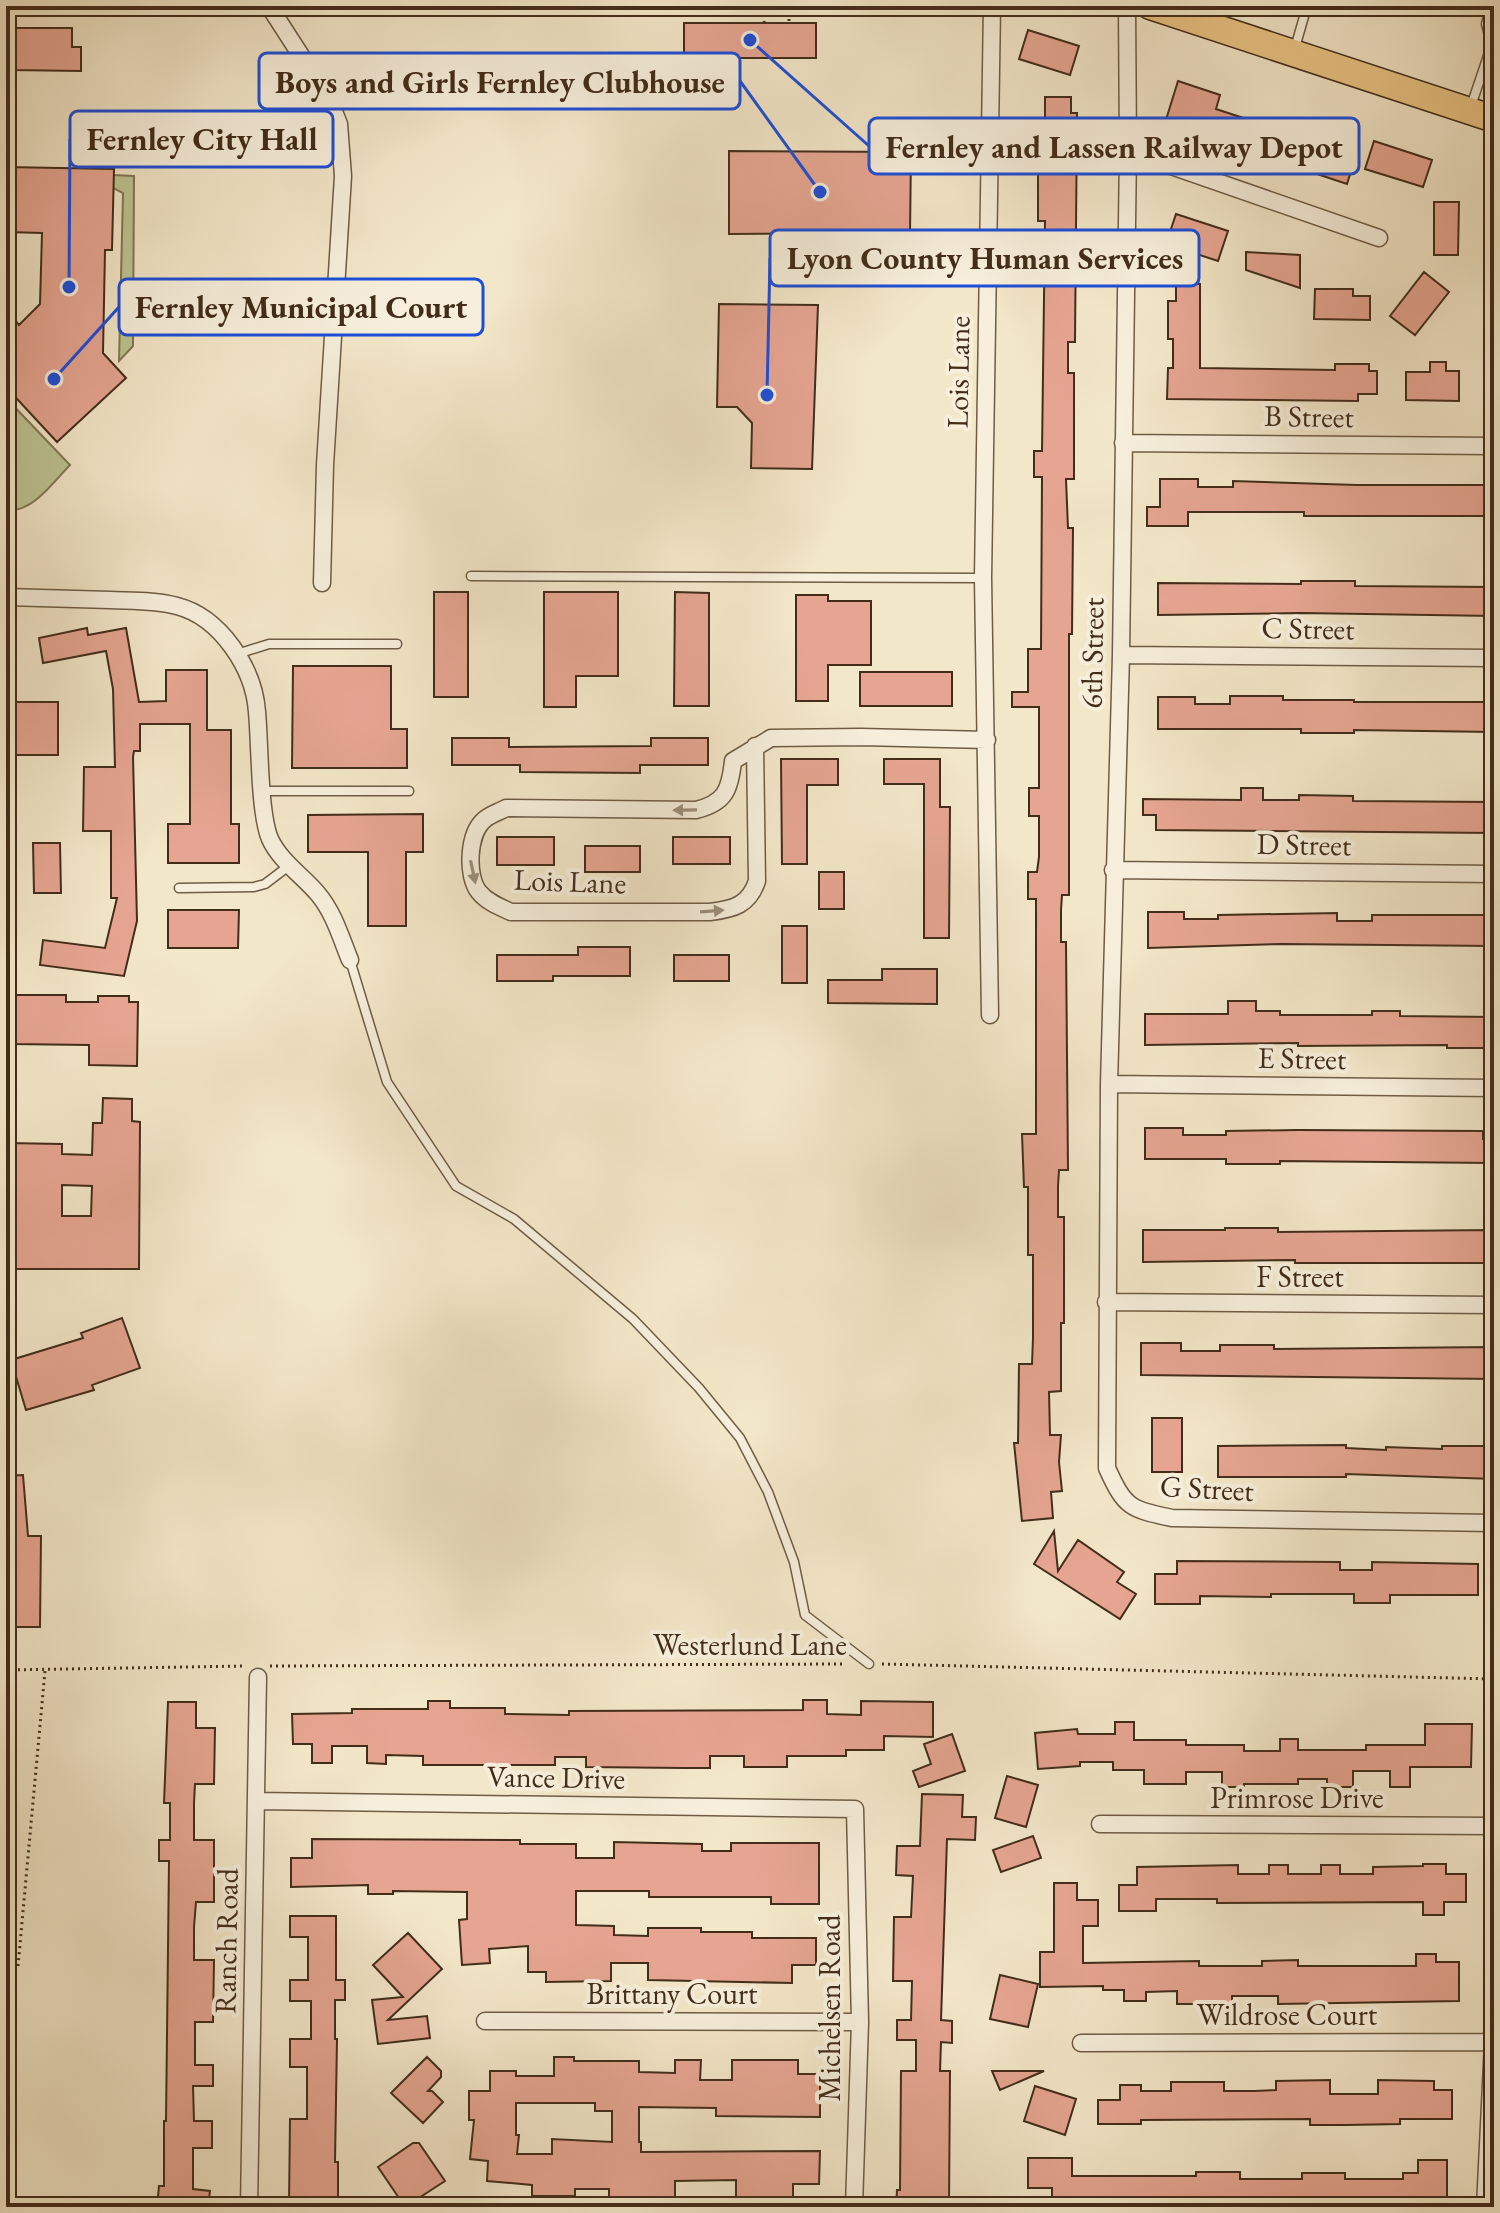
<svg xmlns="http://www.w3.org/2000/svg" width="1500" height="2213" font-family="'EB Garamond',serif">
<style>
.green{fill:#bec494;stroke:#807856;stroke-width:2}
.building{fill:#e6a592;stroke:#422d19;stroke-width:2;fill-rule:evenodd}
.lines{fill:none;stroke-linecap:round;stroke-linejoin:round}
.service-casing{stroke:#6e5c45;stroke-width:11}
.minor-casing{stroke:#6e5c45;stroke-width:19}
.primary-casing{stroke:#422d19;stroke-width:29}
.path{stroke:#422d19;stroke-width:3;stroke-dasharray:2 4;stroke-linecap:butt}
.service{stroke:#f7efdc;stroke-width:8}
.minor{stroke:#f7efdc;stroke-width:16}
.primary{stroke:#eac484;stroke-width:26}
.oneway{fill:#9c8e7a}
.labels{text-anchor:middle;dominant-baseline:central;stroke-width:8;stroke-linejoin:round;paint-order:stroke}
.street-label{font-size:30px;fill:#422d19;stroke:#f7efdc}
.leader{fill:none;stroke:#1d4ed8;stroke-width:3}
.callout-dot{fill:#1d4ed8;stroke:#f7efdc;stroke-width:3}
.callout{fill:#f7efdc;stroke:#1d4ed8;stroke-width:3}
.callout-label{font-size:32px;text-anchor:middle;font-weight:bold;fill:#422d19}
</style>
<rect width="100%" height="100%" fill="#f3e7c9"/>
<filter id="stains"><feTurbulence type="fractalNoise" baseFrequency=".0025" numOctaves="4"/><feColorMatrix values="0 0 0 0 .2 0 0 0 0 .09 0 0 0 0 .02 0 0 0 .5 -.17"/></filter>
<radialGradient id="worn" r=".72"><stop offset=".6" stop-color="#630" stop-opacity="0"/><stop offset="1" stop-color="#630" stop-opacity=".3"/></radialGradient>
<path class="green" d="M113 175 134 176 133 346 119 361 123 193 113 188Z
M6 398 70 465C54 481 33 512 9 510L6 503Z"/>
<path class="building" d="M684 23H816V58H684Z
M6 28H72V47H81V71L11 70V57H6Z
M1028 30 1079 46 1070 75 1019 59Z
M1178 81 1220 95 1216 109 1356 155 1347 184 1242 149 1244 142 1209 131 1207 136 1165 123Z
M1045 97H1071V113H1077L1075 342H1068V373H1074V479H1066L1068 528H1073L1072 634H1069V895H1062L1061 910V942H1066L1068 1170H1059L1058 1186V1217H1064V1323H1061V1391L1049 1392 1050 1435H1061L1059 1462 1062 1491 1051 1492 1053 1518 1022 1521 1014 1443H1018L1019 1364H1032L1033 1338V1255H1028V1187H1024L1022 1134H1036V899H1028V872H1037L1039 857V816H1029V788H1039V707H1012V692H1028V649H1041L1042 477H1034V451H1042L1045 221H1038V166H1045Z
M1374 141 1432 160 1423 187 1365 169Z
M729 151 911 152 910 233 729 234Z
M6 167 114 169 112 250H105L103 353 126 378 57 442 6 387V329L15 320 19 325 40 304 42 233 6 232Z
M1434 202H1459L1458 255H1434Z
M1176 214 1228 231 1218 261 1166 244Z
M1246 252 1300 255V288L1246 270Z
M1424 272 1449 292 1415 335 1390 316Z
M1176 283 1200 284V368L1335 370V364H1369V371H1377V394H1358V401L1167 399 1168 368H1173V339H1168V301H1176Z
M1315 289H1353V296H1370V320L1314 319Z
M719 304 818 305 812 469 751 468 752 423 737 407H717Z
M1430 362H1446V371H1459V401L1406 400V372H1430Z
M1160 479H1198V487H1233V481L1357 485H1494V516H1304V512H1188V526H1147V507H1160Z
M1301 581H1355V586L1494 587V616L1301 613 1158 615V583L1301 584Z
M434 592H468V697H434Z
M544 592H618V676H576V707H544Z
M675 592 709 593V706H674Z
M796 595H828V601H871V665H828V701H796Z
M87 628 88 635 126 628 139 702 166 701V670H207V730H231V824H239V863H168V824H190V724H140V751H134L133 757 137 921 124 976 40 965 43 940 105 948 117 898H111V831H83L84 767H115L113 689 106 651 43 663 39 638Z
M293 666H391V729H407V768H292Z
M860 672H952V706H860Z
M1230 696H1283V700H1354V702H1494V732L1354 730V733H1301V729H1158V697H1195V704H1230Z
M6 702H58V755H6Z
M452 738H509V747L651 746V738H708V765H640V773L520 772V765H452Z
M781 759H838V785H807V864H782Z
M884 759H940V807H950L949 938H924V784H884Z
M1241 788H1263V800H1299V795L1353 796V801L1494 802V833L1156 830V815H1143V799L1241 800Z
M423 814V852H406V926H368V852H308V815Z
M497 837H554V865H497Z
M673 837H730V864H673Z
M33 843H60L61 893H34Z
M585 846H640V872H585Z
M819 872H844V909H819Z
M168 910H239L238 948H168Z
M1148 912H1184V919H1218V915L1337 913V921H1372V915H1494V946L1282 944 1148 948Z
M782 926H807V983H782Z
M578 947H630V976H553V981H497V955H578Z
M674 955H729V981H674Z
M882 969H937V1004L828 1003V980H882Z
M12 995H66V1002H98V996H129V1002H138L137 1066 89 1065V1045L12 1044Z
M1228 1001H1256V1011H1280V1015H1372V1011H1400V1016L1494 1017V1042H1486V1048H1447V1045L1298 1046V1043L1145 1045V1014H1228Z
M103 1098 132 1099V1121L140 1122 139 1269H6V1143L62 1144V1154L92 1155 93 1123H102ZM62 1185 92 1186 91 1216H62Z
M1145 1128H1183V1135H1226V1131L1297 1130 1483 1131V1139H1494V1163L1280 1161V1164H1226V1159H1145Z
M1225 1228H1278V1232L1494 1230V1263H1295V1260L1143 1262V1230H1225Z
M122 1318 140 1368 92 1385 94 1390 26 1410 11 1360 83 1338 81 1333Z
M1141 1343H1181V1351H1220V1345H1274V1349L1494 1347V1379L1141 1375Z
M1152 1418H1182V1472H1152Z
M1346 1445V1448L1386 1450V1447L1442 1449V1446H1494V1479L1346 1474V1477H1218V1446Z
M23 1475 28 1536H41L40 1627H6V1476Z
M1054 1531 1058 1571 1078 1540 1124 1572 1117 1582 1136 1594 1120 1619 1034 1564Z
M1177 1561 1340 1562V1570H1372V1562L1478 1564V1595H1390V1603H1354V1594H1271V1597L1200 1596V1604H1155V1574H1177Z
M803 1700H827V1714L861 1715V1701L933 1702V1737L884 1736V1750H846V1756H787V1767H744V1756H710V1768H684L586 1767V1757H555V1765H423V1756L386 1755V1764L367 1763V1746H332V1763H312V1744H293L292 1714 352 1713V1709H428V1701H450V1708H505V1714L569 1715V1711L803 1710Z
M168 1702H196V1728H215L214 1784H195L194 1803V1840H214V1902H196L194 1927V1960H214L213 2022H195V2065H213V2086H193L194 2121H212V2148H193V2189L210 2191 208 2207H157L159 2186H164V2121H166L169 1861H159V1840H170V1803H164Z
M1115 1722H1134V1740H1186V1745H1244V1751H1280V1739H1298V1750H1366V1745H1425V1724H1472L1471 1767H1410V1787H1390V1771H1353V1787H1327V1779H1298V1784H1244V1787H1222V1772H1186V1784H1144V1770H1113V1762H1080V1766L1038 1769 1035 1733 1077 1729 1078 1734H1115Z
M952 1734 965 1771 919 1787 913 1771 931 1764 924 1744Z
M1007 1776 1038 1785 1026 1827 995 1818Z
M922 1794 963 1795 962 1817H976L975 1840 947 1839 941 2020 952 2021V2043L941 2042 940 2071H950L949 2207H896L897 2190H900L901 2071H916V2040H897V2020H911L912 1981H893L894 1917H911L913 1876 896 1875 897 1846H920Z
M1033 1836 1041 1858 1001 1872 993 1850Z
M312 1839 520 1840V1844H576V1858H614V1842L702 1844V1851H731V1843H819V1904H771V1897H649V1891H576V1925L614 1926V1935L648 1936V1928H701V1932H752V1938H816V1965H792V1983L648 1980V1963H611V1981L546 1982V1972H528V1946L489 1949 490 1963 462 1965 459 1920 467 1919V1892L393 1891V1894H368V1885L291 1887V1858H312Z
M1423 1864H1446V1874H1466V1902H1444V1915H1423V1902L1217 1903V1899H1156V1911H1119V1885H1137V1867L1238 1865V1874H1269V1865H1288V1874H1321V1865H1340V1874H1373V1867L1423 1866Z
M1054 1883H1077V1900H1098V1926H1083V1963L1199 1961V1966H1262V1961L1298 1960V1966H1416V1954H1436V1962H1459V2001L1278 2004V1996H1232V2004H1177V1991L1146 1992V2001H1124V1990H1103V1986L1040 1987V1952H1054Z
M290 1916H336V1980H345V2000H335V2039H337L335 2162H338V2206H289L290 2119H307V2067H290V2039H311V2001H290V1980H308V1937H290Z
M408 1933 442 1969 388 2020 427 2016 430 2038 378 2044 372 2000 403 1997 373 1965Z
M1000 1975 1038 1984 1028 2027 990 2019Z
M427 2057 441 2071V2077L428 2091H432L443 2102 423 2123 391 2093Z
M554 2057H574V2061H639V2072L675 2073V2060H701L700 2080H732V2060H798V2074H820V2117L716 2116V2108L639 2107V2142H641V2152L820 2151 819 2184H793V2201L736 2200V2180L675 2181V2198H609V2189H575V2196H532V2185L487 2181 488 2161 470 2159 474 2120H469V2091H490V2071H516V2076H554ZM516 2103H595V2111H612V2142L552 2139V2154H517L519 2135H516Z
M992 2071H1044L1000 2090Z
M1330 2080V2094H1378V2080L1434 2081V2090H1452V2119H1400V2124L1346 2125H1310V2119L1141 2120V2124H1098V2100H1120V2085H1141V2091H1171V2082H1224V2091H1254L1276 2090V2081Z
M1035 2086 1076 2099 1065 2135 1024 2121Z
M413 2143H419L445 2181 405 2207 378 2167Z
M1028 2158H1072V2176H1196V2172H1240V2179H1302V2173H1345V2179H1403V2173H1418V2160H1447V2203H1423V2207H1403V2203H1373V2207H1326V2203H1293V2207H1220V2201H1189V2203H1166V2207H1114V2200H1072V2206H1052V2188H1028Z"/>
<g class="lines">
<defs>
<path id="service" d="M1491 42 1486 24 1491 6
M1295 48 1307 6
M1471 106 1494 38
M471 576 982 578
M237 654 269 644H397
M263 791H409
M179 888 254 887 265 884 290 865
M350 960 387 1082 456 1186 514 1219 633 1319 699 1388 740 1438 768 1492 794 1562 805 1615 869 1664"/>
<path id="minor" d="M269 6 329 99 339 124 343 176 325 465 322 583
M1127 6 1128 151 1121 655 1109 1084 1107 1468C1125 1508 1130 1509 1172 1518L1494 1523
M1128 151 1379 238
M1123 443 1494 446
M6 597C41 598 75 599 110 600 131 601 156 600 177 606 220 617 254 668 257 712 260 743 259 813 270 839 280 861 303 876 318 894 334 913 341 938 350 960
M1121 655 1494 658
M755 746 757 881C749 905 734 909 710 912H511C500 907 487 902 479 892 466 876 468 834 484 820 489 815 499 812 506 808L696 810C725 803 730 790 733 761L771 738 861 737 987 740
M1113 870 1494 874
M990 1015 983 578 992 6
M1109 1084 1494 1088
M1106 1302 1494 1305
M257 1801 855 1809 860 2022 854 2207
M1100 1824 1494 1826
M485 2021 860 2022
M1081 2043 1494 2042
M249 2207 258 1677
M1485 2207 1494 2022"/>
<path id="primary" d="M1150 6 1494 119"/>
</defs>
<use href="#service" class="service-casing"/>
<use href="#minor" class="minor-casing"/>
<use href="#primary" class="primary-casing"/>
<path class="path" d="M777 7H789V23
M764 23 765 7 777 6
M882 1664 1494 1679
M270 1666 846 1664
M6 1670 246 1666
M18 1966 45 1671"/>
<use href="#service" class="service"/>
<use href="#minor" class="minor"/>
<use href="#primary" class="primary"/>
</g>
<defs><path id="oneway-solid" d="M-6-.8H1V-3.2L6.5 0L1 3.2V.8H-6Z" transform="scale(2)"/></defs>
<g class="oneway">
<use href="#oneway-solid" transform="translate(685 810) rotate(179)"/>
<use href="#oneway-solid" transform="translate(473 872) rotate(78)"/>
<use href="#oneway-solid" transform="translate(712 911) rotate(-4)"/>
</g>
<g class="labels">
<g class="street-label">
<text transform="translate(958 372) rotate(-89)">Lois Lane</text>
<text transform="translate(1309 416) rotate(1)">B Street</text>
<text transform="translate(1308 628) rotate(1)">C Street</text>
<text transform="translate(1092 653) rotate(-89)">6th Street</text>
<text transform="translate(1304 844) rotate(1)">D Street</text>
<text transform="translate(570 881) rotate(2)">Lois Lane</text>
<text transform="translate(1302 1058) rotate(1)">E Street</text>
<text x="1300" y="1276">F Street</text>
<text transform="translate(1207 1488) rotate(3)">G Street</text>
<text x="750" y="1644">Westerlund Lane</text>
<text transform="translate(556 1777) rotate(1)">Vance Drive</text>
<text x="1297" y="1797">Primrose Drive</text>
<text transform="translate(226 1941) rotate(-89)">Ranch Road</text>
<text x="672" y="1993">Brittany Court</text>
<text transform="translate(829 2008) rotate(-90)">Michelsen Road</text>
<text x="1287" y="2014">Wildrose Court</text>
</g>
</g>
<path class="leader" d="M820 192L740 81M69 287L70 139M750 40L869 146M767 395L770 258M54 379L119 307"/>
<g class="callout-dot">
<circle cx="820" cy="192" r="8"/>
<circle cx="69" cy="287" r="8"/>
<circle cx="750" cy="40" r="8"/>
<circle cx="767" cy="395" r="8"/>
<circle cx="54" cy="379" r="8"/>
</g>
<g class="callout">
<rect x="259" y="53" width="481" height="56" rx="8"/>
<rect x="70" y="111" width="263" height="56" rx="8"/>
<rect x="869" y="118" width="490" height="56" rx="8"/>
<rect x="770" y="230" width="429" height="56" rx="8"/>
<rect x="119" y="279" width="364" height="56" rx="8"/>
</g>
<g class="callout-label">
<text x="500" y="93">Boys and Girls Fernley Clubhouse</text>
<text x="202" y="150">Fernley City Hall</text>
<text x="1114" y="158">Fernley and Lassen Railway Depot</text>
<text x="985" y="269">Lyon County Human Services</text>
<text x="301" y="318">Fernley Municipal Court</text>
</g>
<rect width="1500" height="2213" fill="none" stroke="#f3e7c9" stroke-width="32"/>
<rect x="8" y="8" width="1484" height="2197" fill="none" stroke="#422d19" stroke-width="4"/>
<rect x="16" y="16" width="1468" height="2181" fill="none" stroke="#422d19" stroke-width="2"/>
<rect width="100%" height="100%" filter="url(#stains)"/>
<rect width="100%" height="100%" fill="url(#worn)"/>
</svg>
